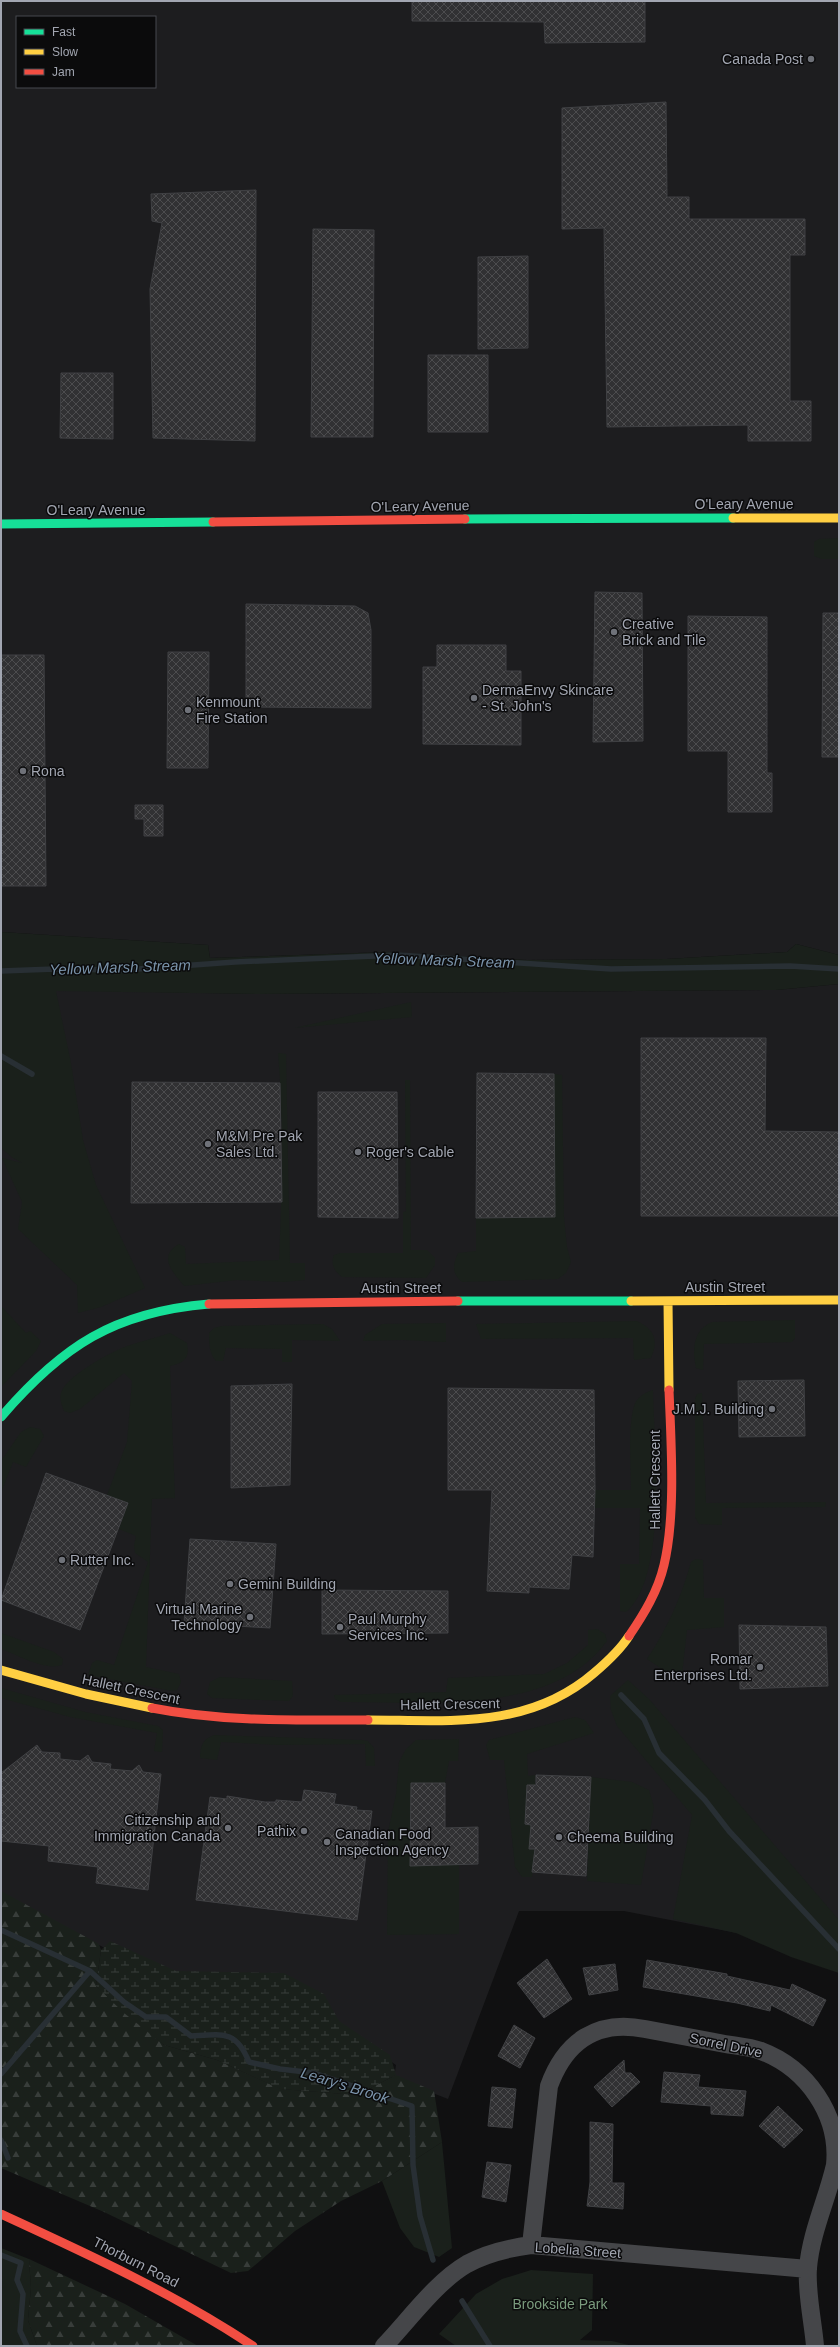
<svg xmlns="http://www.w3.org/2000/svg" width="840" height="2347" font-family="Arial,sans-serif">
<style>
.built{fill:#1d1d1f;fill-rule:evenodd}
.green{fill:#1a201b}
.forest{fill:url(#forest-firs)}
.wetland{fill:url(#wetland-marsh)}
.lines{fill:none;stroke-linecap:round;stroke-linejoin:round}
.stream{stroke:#282f34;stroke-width:5.5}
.building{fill:url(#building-cross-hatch);stroke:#404144}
.street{stroke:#454649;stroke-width:18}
.fast{stroke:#16e098;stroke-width:9}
.slow{stroke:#ffcf43;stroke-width:9}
.jam{stroke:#f24e42;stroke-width:9}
.poi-dot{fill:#6f7279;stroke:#0b0b0c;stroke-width:1.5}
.labels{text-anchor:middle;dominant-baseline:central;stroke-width:3;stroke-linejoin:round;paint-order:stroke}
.poi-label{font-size:14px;fill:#a2a6b1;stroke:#0b0b0c;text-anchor:start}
.street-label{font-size:14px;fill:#a2a6b1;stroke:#0b0b0c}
.park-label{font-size:14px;fill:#7a9b7d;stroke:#0b0b0c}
.water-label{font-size:15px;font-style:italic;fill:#7a93aa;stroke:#0b0b0c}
</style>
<defs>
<pattern id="forest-firs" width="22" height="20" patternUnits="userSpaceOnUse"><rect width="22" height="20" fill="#1a201b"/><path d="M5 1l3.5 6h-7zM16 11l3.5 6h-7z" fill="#383d3a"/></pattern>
<pattern id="wetland-marsh" width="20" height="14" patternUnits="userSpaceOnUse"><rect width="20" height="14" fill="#1a201b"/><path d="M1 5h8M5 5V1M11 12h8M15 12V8" fill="none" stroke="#383d3a"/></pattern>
<pattern id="building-cross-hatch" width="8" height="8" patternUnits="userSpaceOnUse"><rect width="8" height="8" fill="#313133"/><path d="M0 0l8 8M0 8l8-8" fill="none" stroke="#4c4c4e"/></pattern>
</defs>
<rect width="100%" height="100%" fill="#101011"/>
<path class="built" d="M1 1H839V955L796 944 787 952 667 959 527 960 388 952 210 958 208 945 1 932ZM17 17H155V87H17Z
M839 984V1957L793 1944 624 1911H519L448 2099 394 2078 396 2065 338 2025 177 1978 109 1950 1 1897V1099L56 990 260 994 776 990Z"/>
<path class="green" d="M839 538V559H822L814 556V542L819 539Z
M1 932 208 945 210 958 388 952 527 960 667 959 787 952 796 944 839 955V984L776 990 260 994 56 991 71 1063 83 1140 96 1185 145 1288 101 1307 78 1313 77 1285 18 1229 22 1202 2 1158 22 1163 13 1158 1 1148Z
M411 1002 412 1017 294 1028Z
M278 1053 286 1054 290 1263H305V1280L284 1282 237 1280 184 1286C173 1272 157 1257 179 1244L185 1247 186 1264 279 1260C282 1191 284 1122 278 1053Z
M554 1074 562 1075 564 1217 567 1247 571 1262 566 1273 558 1279 462 1282C451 1273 453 1265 458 1253L476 1251V1218L555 1217Z
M405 1080H410L411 1250H427L435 1258V1265L426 1278 342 1277C335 1272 330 1264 334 1255L340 1253H403V1212L406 1211Z
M1 1306 26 1333 30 1331 41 1341 36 1351 1 1387Z
M795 1320V1338L792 1342 704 1344 703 1370 696 1368C692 1349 693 1330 712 1322Z
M637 1321C654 1329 659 1340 651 1358L634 1360 633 1338 481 1339 476 1324Z
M446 1323V1342L402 1340 363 1341 365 1335 382 1324Z
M323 1324 332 1329 340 1341 292 1340V1362H282V1349L226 1348 223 1361H216C209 1353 209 1344 209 1333L214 1328 222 1326Z
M170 1333 187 1343C190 1359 184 1363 170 1366L175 1498 152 1499 146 1667 179 1674 181 1682 177 1690 172 1691 88 1675 92 1663 97 1660 114 1665 148 1562 135 1553 134 1545 136 1536 119 1529 128 1503 107 1495 127 1442 132 1381 124 1373 80 1409 70 1413 64 1411C62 1405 59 1399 61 1393 66 1377 104 1356 120 1349 135 1342 154 1339 170 1333Z
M653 1390C654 1443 668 1577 626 1612L620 1611V1564H639L640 1508H595V1490H631C631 1471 627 1413 637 1400 642 1394 647 1392 653 1390Z
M702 1393 706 1503 826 1502 825 1507 722 1508V1525L699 1524 695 1517V1399L697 1394Z
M30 1427 40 1429 44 1436 26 1467 13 1462 1 1493V1461L21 1432Z
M696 1559 703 1560 704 1598H724V1627L687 1630 682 1675 665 1671 647 1659C667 1629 681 1598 691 1562Z
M597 1629 605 1634 607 1641C552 1717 424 1701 341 1702L335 1699 334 1695 446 1692 448 1678 544 1674 567 1663 588 1645V1630Z
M1 1633 54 1652 63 1659 62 1665C45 1671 18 1655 1 1649Z
M220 1677 292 1681 293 1696 289 1701 212 1698 207 1694 210 1682Z
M628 1680 649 1699 839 1920V1973L791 1957 736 1933 673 1919 692 1815 617 1726 611 1710 610 1696Z
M1 1688 85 1712 158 1726 163 1730 162 1752 154 1751 157 1733 70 1717 1 1698Z
M575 1717 585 1720 594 1733 527 1754 528 1776 536 1775 530 1848 535 1849 532 1877H522L515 1867 504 1760H490L486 1745 489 1740Z
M214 1735 362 1740 368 1741 374 1748 375 1766H366L365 1744 279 1745 221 1742 217 1760 200 1758C200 1746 203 1739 214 1735Z
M459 1739 458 1761H449L445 1783H411L410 1865 459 1864V1934L387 1935 388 1832 396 1794 399 1762 406 1749 416 1740Z
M591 1777 632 1782 649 1790 654 1807 641 1885 587 1881Z
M442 2142 452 2248 439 2257 414 2247 400 2228 382 2181Z
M1 2248 29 2259 31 2288 28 2320 37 2346H1Z
M531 2270 593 2274 592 2330 580 2340 612 2341 633 2346H456L439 2334 476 2294 502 2279Z"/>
<path class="forest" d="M1 1891 99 1944 101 1950 96 1986 164 2045 217 2060 281 2089 357 2095 396 2075 434 2091 442 2142 382 2181 341 2201 295 2231 248 2271 231 2273 104 2212 1 2168Z
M29 2259 125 2304 198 2346H37L28 2320 31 2288Z"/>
<path class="wetland" d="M110 1941 176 1971 284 1973 324 1994 339 2021 390 2055 396 2075 357 2095 280 2089 217 2060 164 2045 124 2013 96 1986 101 1950Z"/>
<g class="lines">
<path class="stream" d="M1 971 55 969 124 970 235 962 398 955 611 969 790 966 839 969
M1 1056 32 1074
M621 1695 644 1719 659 1753 705 1800 729 1831 839 1949
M1 1930 90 1971 124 2002 146 2017H166L191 2036C223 2034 236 2030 249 2062L280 2069 314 2073 412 2106 413 2165 420 2216 433 2260
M1 2074 90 1971
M1 2140 8 2158
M1 2255 21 2263 17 2280 23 2294 20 2331 27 2346
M462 2301 490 2346"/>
</g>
<path class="building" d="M412 1H645V42L545 43 544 22 412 21Z
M666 102 667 197H689V219H805V255H790V401H811V441H748V425L607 427 604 228 562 229V108Z
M256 190 255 441 153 438 150 289 162 223 152 221 151 194Z
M313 229 374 230 373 437H311Z
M528 256V348L478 349V257Z
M428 355H488V432H428Z
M61 373H113V439L60 438Z
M595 592 642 593 643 741 593 742Z
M246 604 355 606 368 613 371 630V708L246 707Z
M823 613H839V757H822Z
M688 616 767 617V773H772V812H728V751H688Z
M437 645H506V671H521V745L423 744V667H437Z
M168 652H209L208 768H167Z
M1 655H44L46 886H1Z
M135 805H163V836H144V819H135Z
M641 1038H766L765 1131 839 1132V1216H641Z
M477 1073 554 1074 555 1217 476 1218Z
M132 1082 280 1083 282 1202 131 1203Z
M318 1092H397L398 1218 318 1217Z
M804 1380 805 1436 739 1437 738 1381Z
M292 1384 290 1485 231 1488V1386Z
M448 1388 594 1390 595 1490 593 1557 572 1555 569 1589 529 1587V1593L487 1591 492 1490H448Z
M46 1473 128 1503 80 1630 1 1600Z
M190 1539 276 1544 270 1628 184 1623Z
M322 1590 448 1591V1633L322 1634Z
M739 1625 826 1627 828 1686 740 1689Z
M37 1745 42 1752 60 1753V1759L80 1761 88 1755 92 1762 111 1764 110 1769 132 1771 139 1765 143 1772 161 1774 148 1890 96 1883 98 1867 48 1861 49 1846 1 1841V1773Z
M536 1775 591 1777 586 1876 532 1872 535 1849H529L531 1825 525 1824 527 1785H536Z
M411 1783H445V1828L478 1827V1864L410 1866Z
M304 1790 336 1794 334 1804 357 1807 356 1810 372 1811 357 1920 196 1900 210 1797 227 1799V1796L265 1802H276V1800L302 1802Z
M547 1959 572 1999 544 2018 517 1983Z
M647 1960 727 1974V1976L790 1990 792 1984 826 2000 813 2026 771 2005 770 2011 737 2003 643 1987Z
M615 1964 618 1990 589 1995 583 1968Z
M514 2025 535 2038 520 2068 498 2056Z
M624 2060 625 2073H631L640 2082 612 2107 594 2087Z
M664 2072 700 2075 698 2087 746 2091 743 2116 711 2114V2106L661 2102Z
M492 2087 516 2089 512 2128 488 2126Z
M778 2106 803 2130 784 2148 759 2126Z
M590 2122 613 2124 612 2183H624L623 2209 587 2206 590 2182Z
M487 2162 511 2165 506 2202 482 2197Z"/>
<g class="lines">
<path class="street" d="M531 2245 549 2086C565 2042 597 2019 645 2029 671 2034 698 2039 725 2044 737 2046 750 2047 761 2051 806 2068 840 2114 835 2165 827 2200 811 2232 808 2268 806 2291 813 2322 815 2346
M384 2346C409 2320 436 2282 467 2264 487 2253 509 2248 531 2245L808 2269"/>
<path class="fast" d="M465 519 733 518
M1 524 213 522
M458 1301H631
M1 1417C62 1346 114 1312 209 1304"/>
<path class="slow" d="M733 518H839
M631 1301 839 1300
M668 1301 669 1390
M1 1670 86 1694 152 1708
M368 1720C448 1720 528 1730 594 1673 607 1662 620 1650 629 1636"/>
<path class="jam" d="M213 522 465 519
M209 1304 458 1301
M629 1636C644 1614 658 1591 664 1565 676 1515 671 1442 669 1390
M152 1708C223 1722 295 1720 368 1720
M1 2214C88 2254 173 2293 253 2346"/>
</g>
<g class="poi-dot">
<circle cx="811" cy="59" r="4"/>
<circle cx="614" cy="632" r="4"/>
<circle cx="474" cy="698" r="4"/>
<circle cx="188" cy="710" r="4"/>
<circle cx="23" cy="771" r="4"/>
<circle cx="208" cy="1144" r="4"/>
<circle cx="358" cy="1152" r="4"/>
<circle cx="772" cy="1409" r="4"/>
<circle cx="62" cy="1560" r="4"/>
<circle cx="230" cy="1584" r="4"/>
<circle cx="250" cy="1617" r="4"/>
<circle cx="340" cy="1627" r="4"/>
<circle cx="760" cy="1667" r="4"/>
<circle cx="228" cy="1828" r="4"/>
<circle cx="304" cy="1831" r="4"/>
<circle cx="559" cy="1837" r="4"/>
<circle cx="327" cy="1842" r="4"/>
</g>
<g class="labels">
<g class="poi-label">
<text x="803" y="59" text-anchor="end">Canada Post</text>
<text x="622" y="624">Creative<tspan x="622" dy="16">Brick and Tile</tspan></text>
<text x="482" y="690">DermaEnvy Skincare<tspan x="482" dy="16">- St. John's</tspan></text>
<text x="196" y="702">Kenmount<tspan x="196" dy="16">Fire Station</tspan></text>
<text x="31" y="771">Rona</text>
<text x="216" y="1136">M&amp;M Pre Pak<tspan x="216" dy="16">Sales Ltd.</tspan></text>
<text x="366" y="1152">Roger's Cable</text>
<text x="764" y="1409" text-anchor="end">J.M.J. Building</text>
<text x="70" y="1560">Rutter Inc.</text>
<text x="238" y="1584">Gemini Building</text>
<text x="242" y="1609" text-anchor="end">Virtual Marine<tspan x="242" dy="16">Technology</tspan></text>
<text x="348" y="1619">Paul Murphy<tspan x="348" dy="16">Services Inc.</tspan></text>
<text x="752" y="1659" text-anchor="end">Romar<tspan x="752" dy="16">Enterprises Ltd.</tspan></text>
<text x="220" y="1820" text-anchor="end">Citizenship and<tspan x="220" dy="16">Immigration Canada</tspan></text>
<text x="296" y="1831" text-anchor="end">Pathix</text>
<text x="335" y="1834">Canadian Food<tspan x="335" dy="16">Inspection Agency</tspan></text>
<text x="567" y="1837">Cheema Building</text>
</g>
<g class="street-label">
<text x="744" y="504">O'Leary Avenue</text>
<text transform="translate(420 506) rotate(-1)">O'Leary Avenue</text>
<text x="96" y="510">O'Leary Avenue</text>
<text x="725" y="1287">Austin Street</text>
<text x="401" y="1288">Austin Street</text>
<text transform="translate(655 1480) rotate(-90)">Hallett Crescent</text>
<text transform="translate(131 1689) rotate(12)">Hallett Crescent</text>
<text transform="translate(450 1704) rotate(-1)">Hallett Crescent</text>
<text transform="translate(726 2045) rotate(12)">Sorrel Drive</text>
<text transform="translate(578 2250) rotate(4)">Lobelia Street</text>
<text transform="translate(136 2262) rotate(27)">Thorburn Road</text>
</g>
<g class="park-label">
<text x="560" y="2304">Brookside Park</text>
</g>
<g class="water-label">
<text transform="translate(444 960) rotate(2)">Yellow Marsh Stream</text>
<text transform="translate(120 967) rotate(-2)">Yellow Marsh Stream</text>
<text transform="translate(345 2085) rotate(17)">Leary's Brook</text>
</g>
</g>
<rect width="840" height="2347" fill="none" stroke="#a2a6b1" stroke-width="4"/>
<rect x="16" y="16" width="140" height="72" fill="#0b0b0c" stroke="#47494e"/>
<rect x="24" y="29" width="20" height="6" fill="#16e098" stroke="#47494e"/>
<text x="52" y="36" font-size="12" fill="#a2a6b1">Fast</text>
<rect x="24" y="49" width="20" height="6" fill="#ffcf43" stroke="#47494e"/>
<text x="52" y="56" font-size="12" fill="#a2a6b1">Slow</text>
<rect x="24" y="69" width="20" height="6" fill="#f24e42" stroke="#47494e"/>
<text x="52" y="76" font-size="12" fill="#a2a6b1">Jam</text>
</svg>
